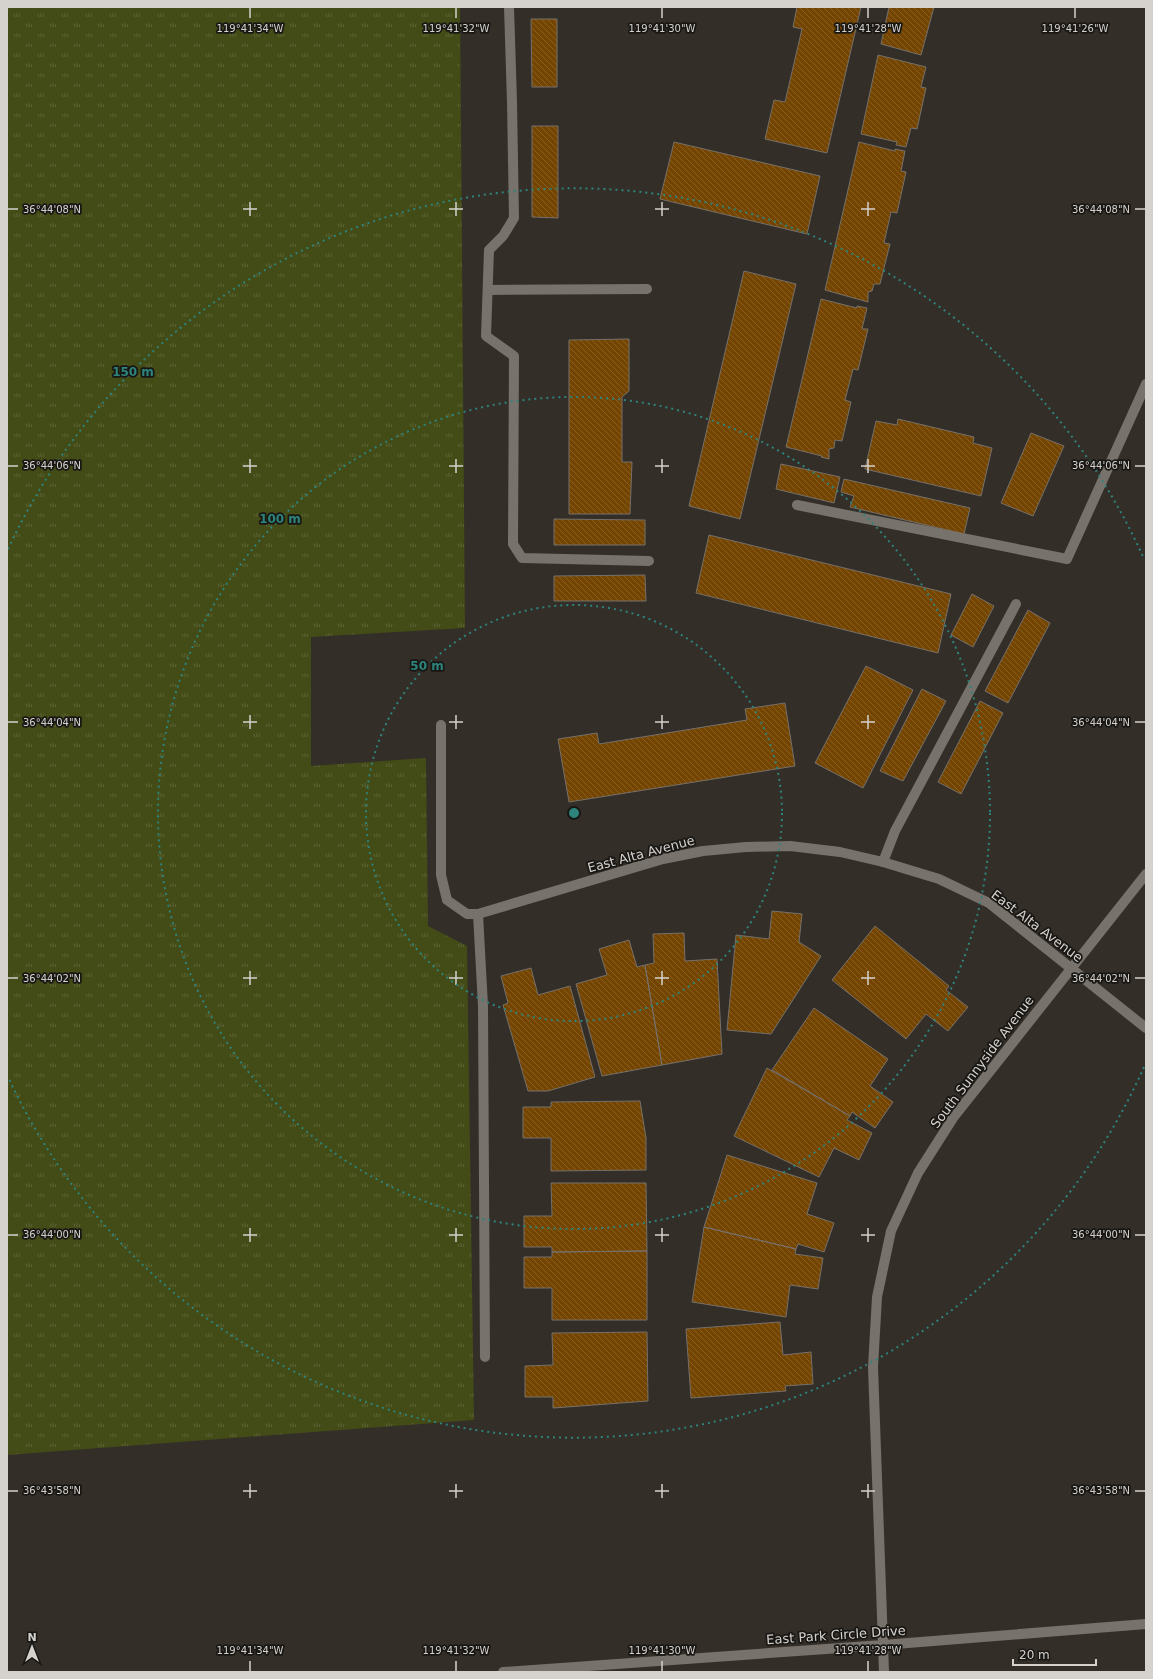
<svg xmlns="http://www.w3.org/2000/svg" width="1153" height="1679" font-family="'DejaVu Sans',sans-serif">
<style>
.grass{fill:url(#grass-tufts)}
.building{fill:url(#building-back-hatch);stroke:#76706a}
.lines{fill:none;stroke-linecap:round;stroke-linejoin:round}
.lane{stroke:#77726b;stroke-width:10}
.street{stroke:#77726b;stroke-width:10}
.ticks{fill:none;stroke:#d5d2ce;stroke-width:1.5}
.ring{fill:none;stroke:#2d847c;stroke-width:2;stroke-dasharray:2 4}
.labels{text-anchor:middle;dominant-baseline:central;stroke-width:3.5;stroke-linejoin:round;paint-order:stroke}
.street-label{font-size:13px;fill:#d5d2ce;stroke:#191714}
.ticks-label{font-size:10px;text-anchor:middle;fill:#d5d2ce;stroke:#191714;stroke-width:3.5;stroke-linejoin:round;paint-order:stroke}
.centre{fill:#2d847c;stroke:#191714;stroke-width:2}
.ring-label{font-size:12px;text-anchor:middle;font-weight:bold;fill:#2d847c;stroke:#191714;stroke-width:3.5;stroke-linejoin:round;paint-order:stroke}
</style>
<defs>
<pattern id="grass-tufts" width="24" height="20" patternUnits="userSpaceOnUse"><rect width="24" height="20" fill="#434b16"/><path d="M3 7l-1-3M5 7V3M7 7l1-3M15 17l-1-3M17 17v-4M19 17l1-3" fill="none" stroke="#5d6437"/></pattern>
<pattern id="building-back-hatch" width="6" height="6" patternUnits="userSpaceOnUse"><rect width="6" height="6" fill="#744501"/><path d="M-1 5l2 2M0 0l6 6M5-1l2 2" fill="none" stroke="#875f25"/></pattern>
</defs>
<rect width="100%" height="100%" fill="#332e28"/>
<path class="grass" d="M7 7H460L465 628 311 637V766L426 758 428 926 467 946 474 1420 7 1455Z"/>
<path class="building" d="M797 7H861L827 153 765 139 774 100 785 102 802 29 793 27Z
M889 7H934L921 55 881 44Z
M531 19H557V87H532Z
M878 55 926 67 921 87 926 88 917 129 911 128 906 147 896 145 897 142 861 134Z
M532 126H558V218L532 217Z
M674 142 820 176 807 234 660 199Z
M859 142 895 151V149L905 151 901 171 906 172 897 213 891 212 884 243 890 244 880 284H874L872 291 868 292V302L825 290Z
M744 271 796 284 740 519 689 506Z
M821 299 857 308V306L867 308 862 329H868L858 370 853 369 845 400 851 402 842 441 835 440 834 448 829 449V459L821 457 822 456 786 447Z
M629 339V391L622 397V462H632L630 514H569V340Z
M898 419 974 437 973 443 992 448 981 496 865 469 876 421 897 425Z
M1031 433 1064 446 1033 516 1001 503Z
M781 464 840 477 834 503 776 489Z
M844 479 970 508 964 534 850 507 854 496 841 492Z
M554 519 645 520V545H554Z
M709 535 951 594 938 653 696 593Z
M645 575 646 601H554V576Z
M972 594 994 606 973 647 951 635Z
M1028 610 1050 623 1008 703 985 691Z
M866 666 913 690 863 788 815 763Z
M922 689 946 701 903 781 880 771Z
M980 701 1003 713 961 794 938 782Z
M785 703 795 766 569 802 558 739 597 733 599 744 747 720 745 709Z
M772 911 802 914 799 942 821 956 771 1034 727 1030 736 935 769 939Z
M875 926 949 986 946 990 968 1007 948 1031 926 1014 906 1039 832 980Z
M684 933 685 961 717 959 722 1054 662 1065 645 965 654 963 653 934Z
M629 940 637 967 645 965 662 1065 602 1076 576 984 607 975 599 949Z
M531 968 538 995 570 986 595 1077 548 1091H528L503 1005 508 1003 501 976Z
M814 1008 888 1059 870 1086 893 1102 875 1128 852 1112 850 1116 772 1070Z
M767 1068 850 1116 847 1120 872 1133 859 1160 834 1148 819 1177 734 1136Z
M640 1101 646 1138V1170L551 1171V1138H523V1107H551V1102Z
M727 1155 817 1183 807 1214 834 1223 824 1252 798 1244 796 1249 704 1227Z
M551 1183H646L647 1251 552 1252V1247H524V1216H552Z
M704 1227 796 1249 795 1254 823 1258 818 1289 790 1285 786 1317 692 1302Z
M647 1251V1320H552V1288H524V1257H552V1252Z
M780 1322 783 1355 811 1352 813 1384 785 1386 786 1391 691 1398 686 1329Z
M647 1332 648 1401 553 1408V1397H525V1366L553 1365 552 1333Z"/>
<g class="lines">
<path class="lane" d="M509 7 512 102 514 218 503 236 489 250 486 336 514 356 513 544 522 558 649 561
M488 290 647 289
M797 505 1067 559 1146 384
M441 725V875L447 900 467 914H478L483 1006 485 1357
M883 862 895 831 1016 604"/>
<path class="street" d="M478 914 663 859 703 851 746 847 790 846 840 852 883 862 939 879 989 903 1146 1028
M503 1672 883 1645 1146 1624
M884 1672 873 1367 877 1297 891 1231 918 1173 953 1118 1146 874"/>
</g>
<path class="ticks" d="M250 8V18M456 8V18M662 8V18M868 8V18M1075 8V18M250 202V216M456 202V216M662 202V216M868 202V216M8 209H18M243 209H257M449 209H463M655 209H669M861 209H875M1135 209H1145M250 459V473M456 459V473M662 459V473M868 459V473M8 466H18M243 466H257M449 466H463M655 466H669M861 466H875M1135 466H1145M250 715V729M456 715V729M662 715V729M868 715V729M8 722H18M243 722H257M449 722H463M655 722H669M861 722H875M1135 722H1145M250 971V985M456 971V985M662 971V985M868 971V985M8 978H18M243 978H257M449 978H463M655 978H669M861 978H875M1135 978H1145M250 1228V1242M456 1228V1242M662 1228V1242M868 1228V1242M8 1235H18M243 1235H257M449 1235H463M655 1235H669M861 1235H875M1135 1235H1145M250 1484V1498M456 1484V1498M662 1484V1498M868 1484V1498M8 1491H18M243 1491H257M449 1491H463M655 1491H669M861 1491H875M1135 1491H1145M250 1661V1671M456 1661V1671M662 1661V1671M868 1661V1671"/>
<g class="ring">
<circle cx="574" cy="813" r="208"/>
<circle cx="574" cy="813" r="416"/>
<path d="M1144 1067A624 624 0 0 1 8 1077M8 549A624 624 0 0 1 1144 559"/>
</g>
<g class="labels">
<g class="street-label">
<text transform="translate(641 854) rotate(-15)">East Alta Avenue</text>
<text transform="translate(1037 926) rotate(37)">East Alta Avenue</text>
<text transform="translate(982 1062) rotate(-53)">South Sunnyside Avenue</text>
<text transform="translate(836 1635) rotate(-4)">East Park Circle Drive</text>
</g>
</g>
<g class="ticks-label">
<text x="250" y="32">119°41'34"W</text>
<text x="456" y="32">119°41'32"W</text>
<text x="662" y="32">119°41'30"W</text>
<text x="868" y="32">119°41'28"W</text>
<text x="1075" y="32">119°41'26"W</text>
<text x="52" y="213">36°44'08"N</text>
<text x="1101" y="213">36°44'08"N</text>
<text x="52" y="469">36°44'06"N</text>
<text x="1101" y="469">36°44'06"N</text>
<text x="52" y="726">36°44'04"N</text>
<text x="1101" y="726">36°44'04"N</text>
<text x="52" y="982">36°44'02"N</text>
<text x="1101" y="982">36°44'02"N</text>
<text x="52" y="1238">36°44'00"N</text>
<text x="1101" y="1238">36°44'00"N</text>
<text x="52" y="1494">36°43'58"N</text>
<text x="1101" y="1494">36°43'58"N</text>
<text x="250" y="1654">119°41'34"W</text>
<text x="456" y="1654">119°41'32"W</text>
<text x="662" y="1654">119°41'30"W</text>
<text x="868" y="1654">119°41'28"W</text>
</g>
<circle cx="574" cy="813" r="6" class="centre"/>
<g class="ring-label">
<text x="133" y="376">150 m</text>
<text x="280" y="523">100 m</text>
<text x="427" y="670">50 m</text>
</g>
<rect width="1153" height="1679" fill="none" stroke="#d5d2ce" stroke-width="16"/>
<g transform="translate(32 1647)" stroke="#191714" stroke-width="3" paint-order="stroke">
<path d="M0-3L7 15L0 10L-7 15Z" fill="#d5d2ce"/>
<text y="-6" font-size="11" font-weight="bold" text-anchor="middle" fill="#d5d2ce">N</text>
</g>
<path d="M1013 1659v6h83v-6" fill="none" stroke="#d5d2ce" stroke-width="2"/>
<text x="1019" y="1659" font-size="12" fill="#d5d2ce" stroke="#191714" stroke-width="3" paint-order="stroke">20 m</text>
</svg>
